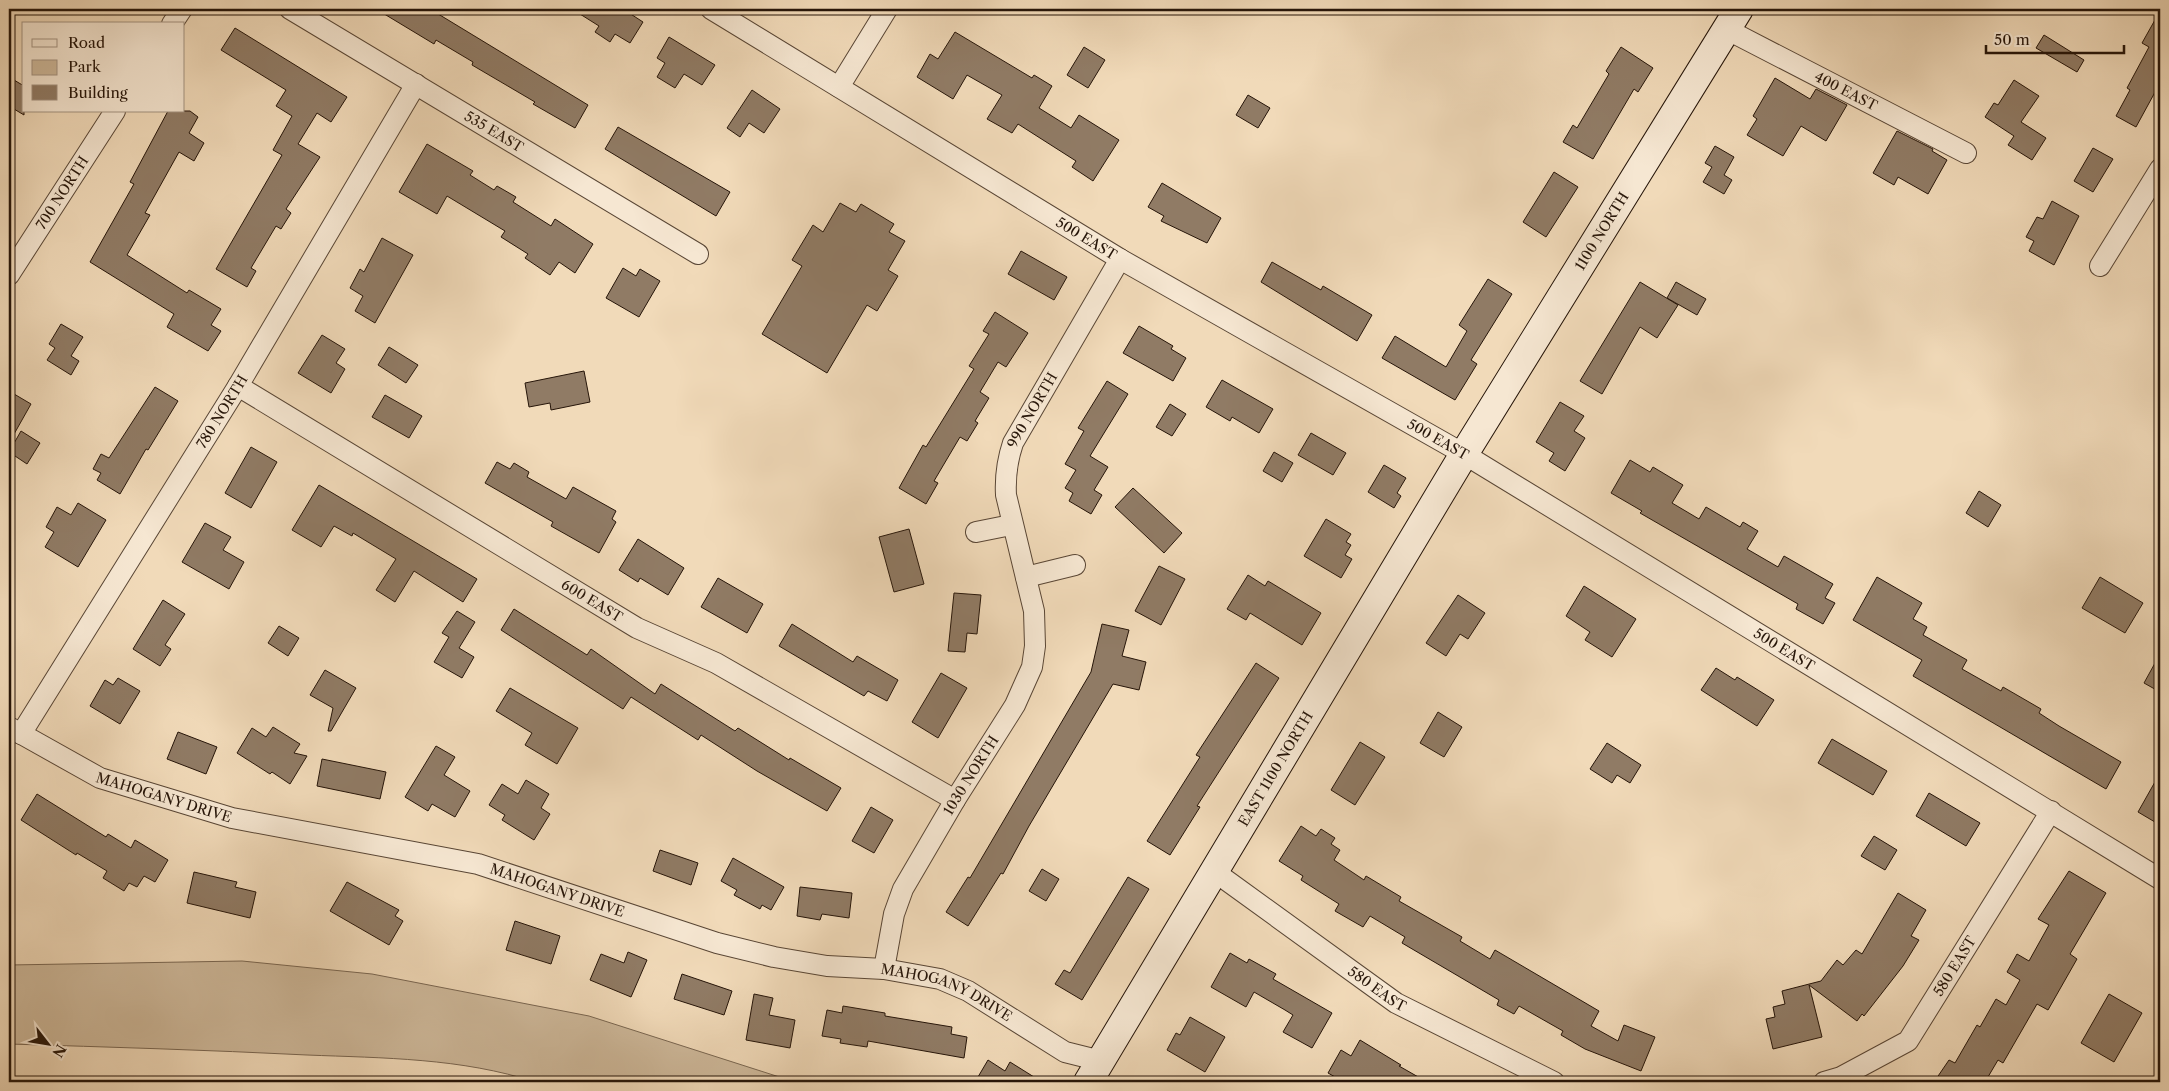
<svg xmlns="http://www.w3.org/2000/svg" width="2169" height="1091" font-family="'Libre Caslon Text',serif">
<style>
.green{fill:#ceb99b;stroke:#7a6752}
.building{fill:#907b65;stroke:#261509}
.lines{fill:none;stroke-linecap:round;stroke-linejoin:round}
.street-casing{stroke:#594635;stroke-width:22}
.secondary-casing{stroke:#261509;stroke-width:30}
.street{stroke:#f6e7d2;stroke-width:20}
.secondary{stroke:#f6e7d2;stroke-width:28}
.labels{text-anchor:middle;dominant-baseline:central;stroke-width:4.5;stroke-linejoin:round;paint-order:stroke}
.street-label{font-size:14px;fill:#261509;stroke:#f6e7d2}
</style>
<rect width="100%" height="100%" fill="#f1dab9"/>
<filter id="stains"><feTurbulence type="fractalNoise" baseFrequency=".004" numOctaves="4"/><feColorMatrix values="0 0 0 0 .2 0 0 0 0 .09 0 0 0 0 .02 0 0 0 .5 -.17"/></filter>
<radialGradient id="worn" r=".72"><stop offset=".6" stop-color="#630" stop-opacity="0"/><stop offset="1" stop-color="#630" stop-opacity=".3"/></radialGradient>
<path class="green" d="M242 961 372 974 589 1016 795 1082H535C462 1058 383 1058 307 1055 208 1050 108 1047 9 1044V965Z"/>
<path class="building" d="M376 9H430L588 105 575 128 533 104 535 102 472 65 473 62 436 40 434 44Z
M572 9H623L643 22 630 43 615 34 610 42 595 32 599 26Z
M2160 11V83L2136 127 2116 116 2130 90 2127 88 2149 47 2142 43Z
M235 28 347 97 331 122 317 113 298 144 320 157 286 209 291 213 281 229 276 226 251 268 256 271 247 287 216 269 282 155 273 150 292 116 276 106 286 90 221 50Z
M955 32 1032 78 1034 75 1052 86 1039 108 1071 128 1079 115 1119 140 1093 181 1072 167 1076 161 1018 124 1012 133 987 119 1002 95 967 75 953 99 917 77 930 54 938 59Z
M2044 35 2084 60 2077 72 2036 48Z
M669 37 715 65 702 85 684 74 675 88 657 77 665 63 657 58Z
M1084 47 1105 60 1088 88 1067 75Z
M1621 47 1653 68 1638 92 1634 89 1593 159 1563 142 1573 125 1577 128 1609 74 1606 71Z
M9 77 24 86V115L9 106Z
M1775 78 1810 99 1816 89 1847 105 1826 141 1801 126 1783 156 1747 135 1757 119 1753 116Z
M2014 80 2039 96 2021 122 2046 138 2032 160 2008 145 2014 136 1985 117 1994 103 1998 105Z
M752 90 780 109 764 133 749 123 740 137 727 128Z
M1248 95 1270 108 1258 128 1236 115Z
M168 111H190L198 117 189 133 204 143 194 161 179 152 145 213 150 215 127 255 187 293 189 290 221 309 211 325 221 331 208 351 167 327 174 314 90 262 134 184 130 182Z
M618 127 730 192 716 216 605 149Z
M1897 131 1933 149 1932 151 1947 160 1928 194 1898 177 1894 185 1873 173Z
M427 144 473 171 470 175 494 190 497 186 516 197 513 202 551 226 555 219 593 244 575 273 559 262 550 275 525 258 528 254 501 237 505 231 447 196 437 214 399 192Z
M1715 146 1734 157 1724 175 1732 180 1724 194 1703 182 1712 167 1705 163Z
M2093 148 2113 159 2093 192 2074 181Z
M1554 172 1578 187 1546 237 1523 222Z
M1162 183 1221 218 1207 243 1161 221 1164 216 1148 207Z
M2052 201 2079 216 2054 265 2029 251 2034 241 2026 237 2037 217 2043 219Z
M840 203 856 212 861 204 894 224 889 232 905 241 888 270 898 276 877 311 867 305 827 373 762 334 802 266 792 260 813 225 823 232Z
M382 238 413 255 375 323 355 311 363 296 350 288 360 269 364 272Z
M1021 251 1067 277 1054 300 1008 274Z
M1272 262 1321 290 1323 286 1372 315 1357 341 1261 282Z
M623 268 636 276 640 269 660 281 639 317 606 298Z
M1488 279 1512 294 1471 360 1477 364 1455 400 1382 358 1395 336 1446 367 1467 331 1459 325Z
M1640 282 1678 305 1657 338 1640 327 1602 394 1580 381Z
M1676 282 1706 299 1697 315 1667 298Z
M995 312 1028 333 1006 367 998 362 980 392 989 398 975 421 978 423 967 441 960 437 934 481 938 483 926 504 899 488 923 445 926 447 974 369 969 366 989 334 983 331Z
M61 324 83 337 71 356 79 361 71 375 47 360 55 348 49 344Z
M1139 326 1173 346 1171 349 1186 358 1173 381 1123 353Z
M322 335 345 349 336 363 345 369 331 393 298 373Z
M389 347 418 365 406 383 378 365Z
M584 371 590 402 551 410 550 403 529 407 525 383Z
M1222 380 1273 409 1259 433 1232 417 1230 421 1206 407Z
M1107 381 1128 394 1090 456 1108 467 1094 490 1102 495 1091 514 1069 501 1073 493 1065 488 1076 470 1065 464 1084 431 1078 428Z
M155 387 178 401 148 450 146 449 120 494 97 480 101 473 93 469 101 454 109 458Z
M9 391 31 404 9 443Z
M385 395 422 416 409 438 372 417Z
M1560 402 1584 416 1574 431 1585 438 1565 471 1549 461 1554 453 1536 442Z
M1170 404 1186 414 1172 436 1156 427Z
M21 431 40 443 27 464 9 452Z
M1311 433 1346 453 1333 475 1298 455Z
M251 447 277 462 251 508 225 493Z
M1274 452 1293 463 1282 482 1263 471Z
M1630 460 1650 472 1653 467 1683 485 1672 503 1699 519 1706 507 1740 527 1743 522 1758 531 1747 549 1778 567 1784 556 1833 584 1825 598 1835 603 1823 624 1796 609 1798 604 1640 513 1642 511 1611 493Z
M497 462 510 469 514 463 529 472 527 477 566 499 573 487 616 511 612 519 616 522 599 553 551 526 553 522 485 483Z
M1384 465 1406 478 1397 493 1401 496 1394 508 1368 492Z
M319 485 477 579 463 602 414 571 395 602 376 590 396 559 353 533 352 536 334 526 321 547 292 530Z
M1133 488 1182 533 1164 553 1115 507Z
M1979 491 2001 505 1988 527 1966 513Z
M78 503 106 520 78 567 45 547 54 532 46 527 57 507 71 515Z
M1326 519 1351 534 1346 542 1351 545 1345 555 1352 559 1341 578 1304 556Z
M205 523 231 537 223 550 244 562 229 589 182 562Z
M909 529 924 584 894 592 879 537Z
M638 539 684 568 668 595 640 578 638 582 619 570Z
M1159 566 1185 579 1161 625 1135 611Z
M1248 575 1265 586 1268 581 1321 613 1302 645 1250 613 1246 620 1227 609Z
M1877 577 1922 603 1913 619 1927 627 1923 635 1967 660 1962 669 2001 691 2003 687 2041 709 2039 713 2059 726 2121 762 2106 789 1913 676 1922 660 1853 620Z
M2100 577 2143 603 2125 633 2082 608Z
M718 578 763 604 747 633 701 607Z
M1584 586 1636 619 1612 657 1585 640 1590 632 1566 616Z
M954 593 981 595 977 634 967 633 965 652 948 651Z
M1458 595 1485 613 1468 639 1460 634 1446 656 1426 643Z
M163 600 185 614 165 645 171 649 160 666 133 649Z
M514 609 587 655 591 649 655 694 661 684 735 731 738 728 789 760 790 758 841 788 827 811 757 771 701 735 698 740 631 697 623 709 501 630Z
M457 611 475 622 459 648 474 657 462 678 434 662 449 637 442 633Z
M792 624 853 662 857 656 898 680 887 701 868 691 864 696 779 646Z
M1102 624 1129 630 1122 656 1146 662 1139 690 1113 684 1029 826 1003 874 1001 873 968 926 946 912 968 877 970 878 1091 672Z
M279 626 299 638 288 656 268 643Z
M2160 654V692L2144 683Z
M1256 663 1279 678 1197 806 1200 807 1170 855 1147 841 1200 757 1196 755Z
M1716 668 1735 680 1737 677 1774 700 1757 726 1701 690Z
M325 670 356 688 331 731H328L333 708 310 695Z
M941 673 967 688 938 738 912 722Z
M118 678 140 691 120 724 90 706 105 680 113 685Z
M510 688 578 728 557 764 525 745 532 733 496 711Z
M1438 712 1462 727 1444 757 1420 743Z
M273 727 300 744 294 753 307 756 290 784 272 772 270 774 237 753 252 728 266 737Z
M178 732 217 747 206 774 167 759Z
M1832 739 1887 771 1873 795 1818 763Z
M1360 742 1385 757 1355 805 1331 790Z
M1607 743 1641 765 1630 783 1617 775 1612 783 1590 769Z
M436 746 455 757 444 775 470 791 455 817 432 804 428 811 405 797Z
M322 759 386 772 380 799 317 786Z
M2160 773V825L2138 812Z
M526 780 549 794 541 808 550 814 534 840 502 820 505 815 489 805 502 784 518 794Z
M1929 793 1980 823 1966 846 1916 816Z
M37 794 106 837 108 834 131 848 135 840 168 860 155 882 144 876 137 887 129 883 124 891 103 878 107 871 77 853 76 855 21 820Z
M871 807 893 820 874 853 852 841Z
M1301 826 1316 836 1321 829 1335 838 1331 844 1340 850 1334 860 1364 880 1366 876 1401 897 1399 901 1462 937 1460 941 1490 959 1495 950 1599 1011 1591 1026 1618 1041 1624 1025 1655 1037 1641 1071 1585 1049 1561 1035 1563 1031 1519 1006 1514 1014 1497 1005 1499 1000 1402 943 1405 937 1370 916 1363 927 1335 911 1339 904 1301 880 1303 876 1279 861Z
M1874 836 1897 850 1885 870 1861 856Z
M660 850 698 863 691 885 653 871Z
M733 858 784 887 771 910 762 905 760 909 734 895 737 890 721 881Z
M1042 869 1059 879 1046 901 1029 891Z
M2069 871 2106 893 2070 954 2077 959 2048 1010 2037 1004 2003 1063 1998 1060 1985 1082H1934L1949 1060 1955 1063 1977 1025 1980 1027 1996 999 2006 1005 2020 980 2007 972 2017 954 2029 961 2049 925 2038 919Z
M194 872 237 882 235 887 256 892 250 918 187 903Z
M1128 877 1149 889 1082 1000 1055 984 1064 970 1070 973Z
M347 882 399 910 395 916 403 921 389 945 330 911Z
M800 887 852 893 849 918 822 914 820 920 797 916Z
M1898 893 1926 910 1911 936 1919 940 1903 966 1864 1016 1862 1014 1857 1021 1809 985 1822 1037 1773 1049 1766 1019 1775 1017 1773 1007 1785 1004 1782 991 1821 981 1837 960 1843 965 1856 950 1862 954Z
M515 921 560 936 551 964 506 950Z
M628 952 647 960 631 997 590 980 601 954 624 963Z
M1230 953 1247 963 1249 959 1276 974 1273 979 1332 1013 1312 1048 1283 1032 1293 1015 1285 1010 1254 992 1246 1007 1211 987Z
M682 974 732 991 724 1015 674 999Z
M754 994 773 998 769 1015 795 1020 790 1048 746 1040Z
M2109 994 2142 1013 2114 1062 2081 1043Z
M843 1006 885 1013V1016L952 1027 951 1034 967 1037 964 1058 868 1041 867 1047 840 1043 841 1039 822 1036 827 1010 842 1013Z
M1190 1017 1225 1037 1205 1072 1167 1050 1176 1033 1180 1035Z
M1360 1040 1401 1065 1399 1066 1427 1082H1344L1328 1073 1341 1050 1351 1056Z
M988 1060 1005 1071 1010 1062 1042 1082H975Z"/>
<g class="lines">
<defs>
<g id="street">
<path id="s1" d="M290 9 698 254"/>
<path id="s2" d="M711 9 1120 259 1464 454 2160 879"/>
<path d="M172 24 182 9"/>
<path id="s3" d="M1726 29 1966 153"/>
<path d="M839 87 887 9"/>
<path d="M2100 266 2160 169"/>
<path id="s4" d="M9 275 115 111"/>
<path id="s5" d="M238 386 637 628 716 663 955 800"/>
<path d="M976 532 1011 525"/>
<path d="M1026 577 1075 565"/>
<path id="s6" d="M9 727 100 778 232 818 478 864 717 943 774 957 827 966 884 969 940 979 968 991 1065 1052 1101 1061"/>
<path id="s7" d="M21 734 238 386 416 84"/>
<path id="s8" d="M1215 872 1396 1003 1554 1082"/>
<path id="s9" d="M884 969 894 914 903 889 955 800 1015 705 1032 667 1035 646 1034 611 1006 495C1005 477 1007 461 1013 443L1120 259"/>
<path id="s10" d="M1824 1082 1841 1077 1908 1041 2051 811"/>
</g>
<g id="secondary">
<path id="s11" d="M1088 1082 1464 454 1739 9"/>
</g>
</defs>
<use href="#street" class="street-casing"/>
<use href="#secondary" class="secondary-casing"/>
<use href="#street" class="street"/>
<use href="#secondary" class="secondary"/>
</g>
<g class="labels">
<g class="street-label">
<text stroke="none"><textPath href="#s3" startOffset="135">400 EAST</textPath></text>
<text stroke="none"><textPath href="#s1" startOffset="238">535 EAST</textPath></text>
<text stroke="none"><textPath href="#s4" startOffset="98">700 NORTH</textPath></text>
<text stroke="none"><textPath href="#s11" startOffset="994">1100 NORTH</textPath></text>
<text stroke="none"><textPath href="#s2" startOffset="440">500 EAST</textPath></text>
<text stroke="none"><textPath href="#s9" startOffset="606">990 NORTH</textPath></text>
<text stroke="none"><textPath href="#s7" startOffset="380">780 NORTH</textPath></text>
<text stroke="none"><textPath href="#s2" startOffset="845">500 EAST</textPath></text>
<text stroke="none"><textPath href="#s5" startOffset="414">600 EAST</textPath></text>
<text stroke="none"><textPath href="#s2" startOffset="1250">500 EAST</textPath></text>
<text stroke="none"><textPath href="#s11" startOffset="365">EAST 1100 NORTH</textPath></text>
<text stroke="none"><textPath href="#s9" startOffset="215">1030 NORTH</textPath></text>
<text stroke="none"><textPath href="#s6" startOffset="171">MAHOGANY DRIVE</textPath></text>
<text stroke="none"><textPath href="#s6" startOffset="576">MAHOGANY DRIVE</textPath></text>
<text stroke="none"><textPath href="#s10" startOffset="182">580 EAST</textPath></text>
<text stroke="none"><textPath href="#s8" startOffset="200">580 EAST</textPath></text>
<text stroke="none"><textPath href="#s6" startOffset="981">MAHOGANY DRIVE</textPath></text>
</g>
</g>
<rect width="2169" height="1091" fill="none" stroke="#f1dab9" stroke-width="30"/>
<rect x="10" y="10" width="2149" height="1071" fill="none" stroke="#261509" stroke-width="2.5"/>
<rect x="15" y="15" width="2139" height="1061" fill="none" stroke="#261509"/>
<rect x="22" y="22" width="162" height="90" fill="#f6e7d2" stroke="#a39382"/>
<rect x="32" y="39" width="25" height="8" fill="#f6e7d2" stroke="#a39382"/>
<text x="68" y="48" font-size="15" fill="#261509">Road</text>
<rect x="32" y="60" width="25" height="15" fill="#ceb99b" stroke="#a39382"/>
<text x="68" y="72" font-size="15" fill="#261509">Park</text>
<rect x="32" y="85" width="25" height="15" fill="#907b65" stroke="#a39382"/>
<text x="68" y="98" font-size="15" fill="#261509">Building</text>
<g transform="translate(48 1044) rotate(121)" stroke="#f6e7d2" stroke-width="4" paint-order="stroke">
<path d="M0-4L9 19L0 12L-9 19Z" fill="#261509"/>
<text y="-8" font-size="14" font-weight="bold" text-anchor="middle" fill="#261509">N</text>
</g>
<path d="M1986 45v8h138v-8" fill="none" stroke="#261509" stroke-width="2.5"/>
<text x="1994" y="45" font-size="15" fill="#261509" stroke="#f6e7d2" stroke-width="4" paint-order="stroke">50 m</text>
<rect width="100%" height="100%" filter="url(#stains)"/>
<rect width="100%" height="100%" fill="url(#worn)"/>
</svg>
